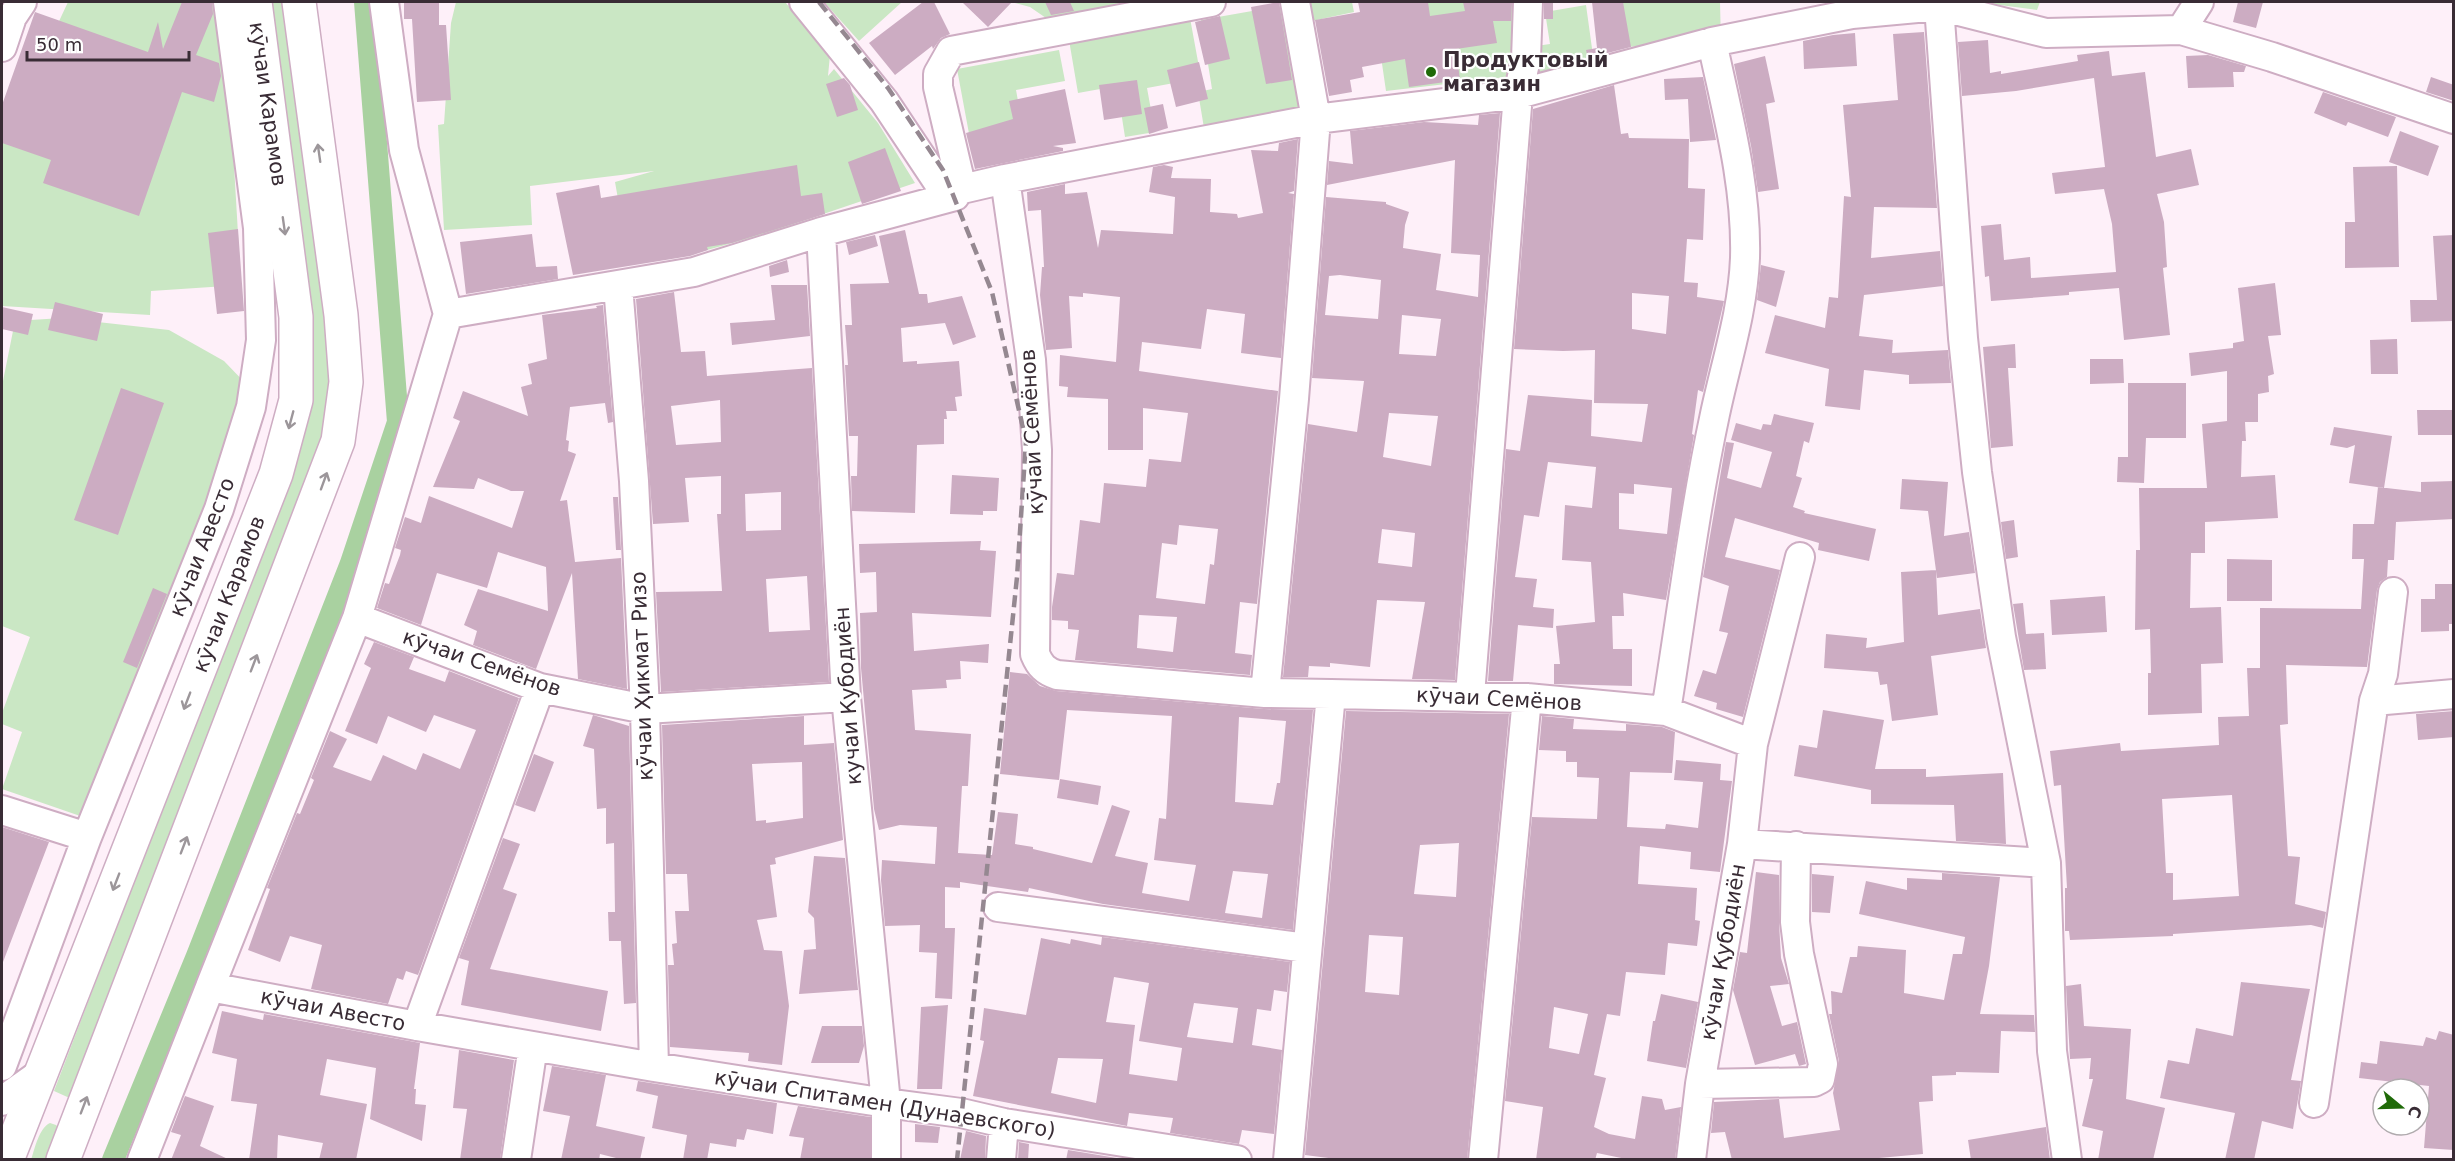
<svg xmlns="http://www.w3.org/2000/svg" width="2455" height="1161" font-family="'DejaVu Sans',sans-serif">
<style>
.green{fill:#cae7c4}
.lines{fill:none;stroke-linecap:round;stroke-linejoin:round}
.canal{stroke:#a9d1a0;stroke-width:22}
.building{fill:#ccacc2;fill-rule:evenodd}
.minor-casing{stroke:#ceadc3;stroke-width:32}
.major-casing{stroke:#ceadc3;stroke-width:36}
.minor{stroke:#fff;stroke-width:28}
.major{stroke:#fff;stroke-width:33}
.rail{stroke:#958891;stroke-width:4.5;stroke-dasharray:12 6;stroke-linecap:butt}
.oneway{stroke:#9c969a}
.poi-dot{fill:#1f6a08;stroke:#fff;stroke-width:2}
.labels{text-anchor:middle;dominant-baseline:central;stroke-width:4.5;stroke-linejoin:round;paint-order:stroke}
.poi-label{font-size:21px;font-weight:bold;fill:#392c35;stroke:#fff;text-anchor:start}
.street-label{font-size:21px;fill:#392c35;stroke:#fff}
</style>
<rect width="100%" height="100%" fill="#fef0f9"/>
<path class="green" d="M68 2H217L228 63 241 285 151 291 150 315 2 306V114L33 77Z
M271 2H283L331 350 328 418 312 480 74 1100 54 1091 292 469 296 245Z
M456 2H785L830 55 828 76 834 69 878 123 915 183 758 236 696 253 629 261 615 182 654 171 530 186 532 225 444 230 438 125 444 124 451 23Z
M824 2H902L859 41Z
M1011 2H1154L1059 27 1030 7Z
M1309 2H1352L1354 12 1312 21Z
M1373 2H1511L1524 6 1515 76 1386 91Z
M1618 2H1720L1721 44 1619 47Z
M1977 2H2040L2037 10Z
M1586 5 1595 70 1540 78 1536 46 1550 44 1545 12Z
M1281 6 1292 74 1301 73 1307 110 1204 128 1198 92 1212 89 1201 20Z
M1190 18 1201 78 1147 88 1155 132 1125 137 1117 86 1078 93 1069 40Z
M1059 50 1065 81 1016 90 1023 128 970 139 957 69Z
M62 318 169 330 224 361 250 388 86 818 2 789 22 732 2 724V713L30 637 2 626V386L15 321Z
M50 1123 56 1125 60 1129 50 1159 31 1160C35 1148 39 1128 50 1123Z"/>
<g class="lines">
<path class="canal" d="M113 1160 197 956 351 563 398 422 365 2"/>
</g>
<path class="building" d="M182 2H212L213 14 196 55 219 63 221 76 214 102 182 92 139 216 43 183 51 160 2 143V105L35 12 148 52 158 22 163 49Z
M404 2H439V25H446L451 100 417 102 412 19H404Z
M923 2H934L950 34 941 38 933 49 932 46 895 75 869 43Z
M962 2H1012L988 27Z
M1045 2H1070L1074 11 1051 15Z
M1279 2 1292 80 1266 84 1251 7Z
M1358 2H1428L1430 16 1465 11 1463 2H1512L1511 21H1493L1497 43 1456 49 1460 80 1409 87 1405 59 1362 67 1364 77 1350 80 1352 92 1329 96 1315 20 1360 12Z
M1544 2H1553V19H1544Z
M1592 2H1623L1631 47 1588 58 1586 50 1597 48Z
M2238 2H2263L2256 28 2233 22Z
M1220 16 1230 59 1205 65 1195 22Z
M1924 32 1937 208 1874 207 1871 258 1940 251 1943 286 1864 295 1859 336 1893 340 1892 353 1948 350 1951 383 1909 384V375L1864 370 1860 410 1825 406 1829 369 1765 353 1775 315 1825 328 1829 297 1838 298 1844 196 1851 197 1843 105 1898 100 1893 34Z
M1855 33 1857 66 1804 69 1803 41 1833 35Z
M1988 40 1990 73 2001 71V74L2078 61 2077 55 2109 51 2112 76 2145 72 2156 157 2191 149 2199 185 2157 194 2164 222 2167 267 2163 268 2170 335 2124 340 2119 288 2069 292V295L1991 301 1989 276 1985 277 1981 226 2001 224 2004 260 2030 257 2031 278 2116 272 2112 224 2104 189 2055 194 2052 173 2105 167 2094 78 2016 91 1962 96 1958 42Z
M2208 55 2246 66 2244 72H2233L2234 87 2188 88 2186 56Z
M1765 56 1775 102 1766 104 1779 189 1758 192 1751 146 1734 64Z
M1199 62 1208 99 1176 107 1167 70Z
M1703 77 1716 140 1690 142 1688 99 1665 100 1664 79Z
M2431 77 2454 85V101L2426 92Z
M844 78 850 85 858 110 837 117 826 84Z
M1137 80 1142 114 1104 120 1099 85Z
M1614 85 1621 134 1628 133 1629 138 1689 139 1688 188 1705 189 1703 240 1687 239 1684 282 1698 283 1697 297 1724 301 1703 392 1698 390 1692 434 1694 435 1666 600 1623 593 1624 616H1612L1613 649H1632V686L1554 684V664H1560L1556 626 1595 622 1591 562 1562 560 1565 505 1592 508 1596 467 1548 462 1539 517 1524 515 1515 577 1537 579 1533 607 1554 609 1553 628 1518 625 1513 681H1488L1506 449 1520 451 1528 395 1592 400 1591 436 1642 442 1648 404 1594 403 1595 350 1563 351 1514 349 1533 109ZM1632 293 1669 296 1666 334 1632 329ZM1634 484 1672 488 1667 534 1619 529V493L1634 494Z
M1065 89 1076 143 1053 146 1063 148V151L975 169 966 133 1013 119 1009 101Z
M2323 92 2396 117 2388 137 2348 122 2346 126 2314 113Z
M1163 104 1168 128 1149 134 1144 108Z
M1500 113 1455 680 1412 679 1425 602 1377 600 1370 667 1330 663V667L1309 666 1308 677H1283L1308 424 1357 432 1364 381 1312 378 1326 197 1386 202V204L1409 212 1405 225 1403 248 1441 254 1436 290 1478 297 1480 255 1451 253 1455 160 1327 185 1329 161 1353 164 1350 131 1424 122 1478 125 1479 115ZM1340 275 1381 280 1378 319 1325 315 1329 276ZM1402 315 1441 319 1436 356 1399 354ZM1389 413 1438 416 1431 466 1383 457ZM1382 529 1415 533 1412 567 1378 563Z
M2400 131 2439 146 2428 176 2389 162Z
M1298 139 1294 191 1288 193 1294 194 1281 358 1241 353 1245 314 1207 309 1201 349 1142 342 1139 371 1278 391 1257 604 1240 602 1235 653 1252 655 1250 675 1075 660 1079 630 1068 629V621L1052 620V607L1057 573 1074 575 1080 520 1100 523 1104 483 1146 487 1149 459 1181 462 1188 413 1143 408V450H1108V399L1067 397 1068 387 1059 386 1060 355 1116 362 1120 297 1083 293V297L1069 296 1072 348 1046 350 1040 295 1042 267H1044L1041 210 1028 211 1027 192 1065 184V194L1087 192 1098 248 1101 230 1173 234 1175 197 1149 192 1153 167 1164 165 1173 167 1171 178 1211 179 1210 212 1237 214 1238 218 1263 213 1251 150 1278 151 1279 143ZM1179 525 1218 529 1214 565 1210 564 1205 604 1156 598 1162 543 1177 545ZM1139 615 1177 617 1173 652 1137 648Z
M885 148 901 191 862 204 848 162Z
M797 165 801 196 822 193 825 214 732 243 707 247 708 250 690 256 573 275 556 193 599 185 601 198Z
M2397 166 2399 267 2345 268V222H2355L2353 167Z
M238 229 244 311 217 314 208 233Z
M905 230 919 294H927L928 303 962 296 976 337 953 345 945 323 901 328 903 362 917 361V364L959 361 962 396 955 397 957 411H946L947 419H944V444L917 445 915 513 852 511 851 476H857L858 436H849L845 365H848L845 325H852L850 284 889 283 879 236Z
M532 234 536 267 557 266 558 279 466 294 460 242Z
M875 235 878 246 849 255 846 242Z
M2454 235V321L2411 322 2410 300H2437L2433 236Z
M787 260 789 272 770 277 769 266Z
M1761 265 1785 271 1776 307 1757 300Z
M2275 283 2281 335 2268 336 2274 374 2268 376 2269 392 2258 394V422H2245L2246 441H2242L2241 477 2275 475 2278 518 2205 522V553H2191L2190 608 2221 607 2223 663 2201 664 2202 713 2148 715V673H2151L2150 629 2135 630 2136 550H2140L2139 488H2207L2202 424 2227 421V371L2191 376 2189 353 2233 348V343L2244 341 2238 288Z
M771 285H807L810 336 732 345 730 323 775 320Z
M674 292 681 352 705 351 707 376 812 368 829 682 661 692 656 592 722 591 717 514H721V476L685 478 689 522 653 524 636 299ZM720 400 721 442 676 445 671 406ZM781 492V530L746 531 745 494ZM807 576 810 630 769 632 766 579Z
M55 302 103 314 97 341 48 330Z
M603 305 613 422 608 423 605 403 570 407 566 440 569 441 568 451 576 454 560 501 567 500 575 562 621 558 627 689 578 679 572 573 536 669 473 645 477 631 464 625 478 589 548 611 546 567 498 552 487 588 437 573 421 625 377 608 385 583 389 584 400 555 401 550 395 548 405 517 421 523 429 496 512 528 524 491H511L478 478 474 489 433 487 460 421 453 418 463 391 528 416 521 387 532 384 528 364 547 359 542 315 597 308 596 306Z
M2 307 33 314 28 335 2 329Z
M2397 339 2398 374H2371L2370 340Z
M2015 344 2016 368H2008L2013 446 1991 448 1983 347Z
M2090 359H2123L2124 383 2090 384Z
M2128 383H2186V438H2146L2144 483 2117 482 2118 457H2128Z
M121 388 164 403 118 535 74 520Z
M2417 410H2454V435H2418Z
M1774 414 1814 423 1809 443 1804 441 1796 476 1802 478 1793 507 1805 511 1804 513 1876 529 1869 561 1818 550 1819 543 1735 518 1725 557 1780 570 1743 717 1716 709 1717 703 1694 696 1703 670 1716 674 1728 633 1719 631 1729 586 1703 577 1726 442 1734 443 1727 478 1761 488 1772 452 1731 440 1736 423 1761 430 1763 424 1771 425Z
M2334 427 2392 436 2384 488 2349 483 2355 445 2347 448 2330 445Z
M952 475 999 478 997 511H983V515L950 514Z
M1902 479 1948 482 1944 536 1969 532 1975 573 1937 578 1928 511 1900 509Z
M2454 481V519L2396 522 2394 560H2388L2387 577 2380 582 2377 590 2367 667 2286 665 2288 724 2280 725 2288 856 2300 857 2295 904 2326 912 2323 928 2311 925 2173 934V936L2070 940 2069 931H2065V888H2067L2061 785 2054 786 2050 751 2120 743 2121 751 2219 745 2218 717 2249 716 2247 668H2260V608L2361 609 2364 559H2352L2353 524H2374L2378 487 2421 492V482ZM2232 795 2239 896 2173 900V873H2166L2162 799Z
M613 497H618L621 550H616Z
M2014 520 2018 557 2006 559 2001 522Z
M981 541 980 550 996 551 991 617 912 613 914 651 989 644 988 663 960 661 961 679 946 680 947 688 912 690 915 730 971 734 968 786H962L958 853 992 855 998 812 1018 814 1015 844 1033 847V849L1092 863 1112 805 1130 811 1115 856 1148 863 1142 893 1189 901 1196 865 1154 860 1159 818 1166 819 1172 716 1067 710 1059 780 1000 774 1010 672 1027 674 1040 686 1056 691 1264 709 1313 710 1293 930 1103 904 1029 888 1028 892 960 882V888L945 887V928H955L952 999 935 998 937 953 919 952 920 925 885 926 881 880 882 860 935 864 937 827 900 825 879 830 874 809 861 668 860 613 877 612 876 572 860 573 859 544ZM1239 717 1286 721 1280 783H1277L1273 805 1235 802ZM1233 871 1268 874 1262 918 1225 913Z
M2227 559 2272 560V601H2227Z
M1936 570 1938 615 1980 609 1986 648 1931 656 1938 715 1892 721 1887 684 1880 685 1878 672 1824 668 1826 634 1867 638 1866 648 1904 642 1901 572Z
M2435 584H2454V624H2449V631L2421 632V599H2435Z
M153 588 167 594 137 668 123 662Z
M2105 596 2107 632 2052 635 2050 600Z
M2023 603 2026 634 2044 633 2046 669 2024 670 2013 604Z
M374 642 414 657 409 669 445 682 449 671 519 698 418 975 406 971 403 980 397 978 388 1004 311 989 322 945 290 936 280 962 248 950 270 889 267 888 297 813 300 814 314 780 311 778 330 731 347 739 333 767 371 781 383 755 416 770 423 753 460 769 476 730 434 715 426 732 388 716 377 744 345 731 371 668 364 664Z
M1823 710 1884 720 1875 769H1926V777L2003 773 2006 844 1956 841 1954 805 1871 804V790L1794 776 1799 745 1817 748Z
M1346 711 1509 714 1467 1160H1344L1305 1155ZM1459 843 1456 897 1414 894 1420 845ZM1369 935 1403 937 1399 995 1365 992Z
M2454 711V737L2418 740 2416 714Z
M593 715 629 726 636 1003 624 1004 621 941H609L608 912H615L614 843 606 844V808L597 809 594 749 583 746Z
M804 716V745L834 743 843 840 775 858 776 864 770 865 777 917 757 920 764 950 782 951 789 1006 782 1065 748 1061 749 1053 670 1047 668 965H674L672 944 677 943 675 911H689L687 874H666L662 725ZM802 762 803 818 766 823V820L756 821 752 764Z
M1542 716 1574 719 1573 729 1626 731V724L1662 727 1675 732 1672 773 1630 772 1627 827 1665 829 1666 824 1698 828 1703 782 1674 780 1676 760 1721 764 1720 780 1732 781 1720 872 1690 869 1691 852 1640 846 1638 884 1697 888 1695 920 1700 921 1697 946 1668 943 1665 975 1626 972 1620 1016 1607 1014 1594 1075 1606 1078 1594 1127 1609 1134 1635 1139 1642 1096 1662 1099 1665 1110 1681 1107 1675 1160H1631L1597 1153 1595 1160H1536L1543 1107 1505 1101 1532 817 1597 819 1599 778 1577 777V762H1566V751L1539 750ZM1554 1007 1588 1014 1579 1054 1549 1048Z
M534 754 554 762 535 812 515 805Z
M1060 779 1101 786 1098 805 1057 798Z
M2 827 49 842 3 962H2Z
M503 838 520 844 503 889 517 894 490 969 608 991 601 1031 461 1005 469 961 459 958Z
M814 856 845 858 858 990 799 994 804 950 816 949 814 918 808 912Z
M1756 872 1779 875V922L1781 958 1789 984 1770 986 1782 1026 1797 1022 1806 1064 1799 1066 1795 1054 1755 1065 1733 990 1740 952 1747 953Z
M1942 873 2000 877 1989 966 1980 1014 2034 1015 2035 1032 2001 1031 1999 1073 1956 1072V1075L1932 1076 1933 1101 1919 1102 1923 1154 1857 1160H1732L1725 1132 1711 1133 1714 1102 1779 1099 1784 1138 1840 1130 1833 1093 1839 1061 1829 1014H1832L1831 991 1842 993 1850 957H1857L1858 946 1906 950 1904 993 1944 1000 1953 954H1962L1965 937 1859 914 1866 881 1907 890V878L1942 880Z
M1812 874 1834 876 1830 913 1812 912Z
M1102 937 1290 962 1287 992 1274 990 1271 1011 1257 1009 1252 1045 1282 1050 1274 1134 1242 1130 1239 1144 1170 1133 1173 1118 1129 1113 1127 1126 973 1096 984 1041 980 1040 984 1008 1026 1015 1041 938 1070 944 1071 939 1101 945ZM1114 977 1149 983 1139 1041 1182 1048 1177 1081 1129 1074 1135 1025 1106 1022ZM1194 1003 1238 1008 1233 1043 1187 1037ZM1058 1058 1103 1059 1096 1103 1051 1093Z
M2241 982 2310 989 2291 1080 2301 1081 2293 1129 2262 1121 2254 1160H2225L2235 1113 2160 1098 2168 1060 2189 1064 2196 1028 2233 1036Z
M2081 984 2084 1026 2131 1029 2126 1099 2165 1108 2153 1160H2098L2103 1131 2082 1126 2093 1079H2089L2091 1058 2070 1059 2066 986Z
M1661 994 1698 1002 1686 1068 1647 1061 1653 1021H1655Z
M948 1005 942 1089H917L921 1007Z
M222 1011 263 1020 264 1014 420 1043 414 1089H416L415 1104 426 1105 422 1141 370 1119 376 1068 327 1059 320 1095 367 1104 356 1160H319L323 1143 278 1135 277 1160H249L257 1104 231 1101 237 1059 212 1053Z
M822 1026H862L864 1046 859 1063H811Z
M2439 1031 2454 1035V1150L2424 1148 2429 1086 2359 1078 2361 1062 2377 1064 2380 1041 2423 1046 2426 1037 2436 1040Z
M459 1050 514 1060 500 1160H460L467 1109 453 1108Z
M552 1066 606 1075 596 1126 645 1137 640 1160H624L600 1154 599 1160H561L570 1116 543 1111Z
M638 1081 777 1103 773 1134 747 1129 744 1140 737 1139 736 1147 710 1143 707 1160H683L687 1135 652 1128 658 1096 636 1091Z
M185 1096 214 1106 200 1146 230 1160H171L181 1135 171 1132Z
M798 1106 870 1117V1160H800L804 1138 789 1136Z
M915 1124 940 1127 938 1143 915 1142Z
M2046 1127 2050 1160H1971L1968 1140Z
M966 1131 986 1136 985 1160H960Z
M1019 1142 1029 1144 1028 1160H1018Z
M1068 1150 1129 1160H1066Z"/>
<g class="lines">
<defs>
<path id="minor" d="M384 2 404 150 448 314
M804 2 884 101 948 197
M1939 6 1963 338 1977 472 2001 637 2046 863 2052 1051 2067 1160
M2181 30 2272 57 2454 119
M2 47 12 17 22 2
M1005 179 1031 360 1037 450 1035 654C1040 666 1045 671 1057 675L1265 693 1331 694 1288 1160
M962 189 938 87V74L951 51 1211 2
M821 232 846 697 886 1103V1160
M618 286 634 481 645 709 654 1067
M357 618 540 688 645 709 846 697
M1265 693 1294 399 1316 119 1295 2
M1331 694 1527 698 1666 711 1753 744
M1470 695 1518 94 1526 59 1528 2
M2374 701 2383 674 2393 592
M1666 711C1682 612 1694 512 1715 414 1726 362 1743 311 1745 258 1747 184 1727 113 1712 42
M2 810 87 837
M1742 844 2046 863
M998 907 1306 948
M210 987 357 618 448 314 694 272 821 232 955 196 948 197 962 189 1005 179 1316 119 1518 94 1712 42 1852 14 1939 6 2046 33 2181 30 2199 2
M417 1026 540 688
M2 1066 87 837 219 509 251 407 261 340 258 228 228 2
M1700 1084 1814 1082 1820 1079 1823 1064 1799 954 1795 922 1796 846
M2 1101 41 1073
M2314 1103 2374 701 2454 694
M142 1160 210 987 417 1026 654 1067 886 1103 961 1113 1004 1123 1237 1160
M516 1160 533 1046
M1001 1160 1004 1123
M1483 1160 1527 698
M1691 1160 1700 1084 1742 844 1753 744 1800 557"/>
<path id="major" d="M7 1160 276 474 296 400V317L255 2
M63 1160 338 441 346 382 341 315 299 2"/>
</defs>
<use href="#minor" class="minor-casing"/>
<use href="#major" class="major-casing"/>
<use href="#minor" class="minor"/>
<use href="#major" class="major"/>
<path class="rail" d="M819 2 888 88 943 170 992 292 1026 441 1017 577 957 1160"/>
</g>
<defs><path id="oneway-shaft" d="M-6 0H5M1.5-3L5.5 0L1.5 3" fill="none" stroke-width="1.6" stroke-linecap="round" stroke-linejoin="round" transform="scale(1.5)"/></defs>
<g class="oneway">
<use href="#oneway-shaft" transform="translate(319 153) rotate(-98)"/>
<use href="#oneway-shaft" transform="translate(284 226) rotate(82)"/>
<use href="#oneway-shaft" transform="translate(291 420) rotate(105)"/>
<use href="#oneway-shaft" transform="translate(324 481) rotate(-70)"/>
<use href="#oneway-shaft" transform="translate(254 663) rotate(-69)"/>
<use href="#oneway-shaft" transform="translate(187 701) rotate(111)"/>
<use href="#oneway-shaft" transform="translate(184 845) rotate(-69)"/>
<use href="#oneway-shaft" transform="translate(116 882) rotate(111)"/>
<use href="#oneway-shaft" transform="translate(84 1105) rotate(-69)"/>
</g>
<circle class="poi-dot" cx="1431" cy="72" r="6"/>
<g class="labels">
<g class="poi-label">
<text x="1443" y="60">Продуктовый<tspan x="1443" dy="24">магазин</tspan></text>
</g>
<g class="street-label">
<text transform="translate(268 104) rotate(82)">кӯчаи Карамов</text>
<text transform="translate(1032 432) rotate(-93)">кӯчаи Семёнов</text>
<text transform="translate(202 547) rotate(-69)">кӯчаи Авесто</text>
<text transform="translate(229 594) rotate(-69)">кӯчаи Карамов</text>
<text transform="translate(482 663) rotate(19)">кӯчаи Семёнов</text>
<text transform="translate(642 676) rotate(-92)">кӯчаи Ҳикмат Ризо</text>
<text transform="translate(848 696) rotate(-94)">кучаи Кубодиён</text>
<text transform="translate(1499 699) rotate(3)">кӯчаи Семёнов</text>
<text transform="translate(1723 952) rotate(-80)">кӯчаи Қубодиён</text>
<text transform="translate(333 1010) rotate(11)">кӯчаи Авесто</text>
<text transform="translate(885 1104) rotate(9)">кӯчаи Спитамен (Дунаевского)</text>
</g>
</g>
<rect width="2455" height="1161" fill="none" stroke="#392c35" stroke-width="6"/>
<g transform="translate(2401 1107) rotate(109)"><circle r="28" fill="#ffffff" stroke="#b0abae" stroke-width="1.5"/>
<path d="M0-4.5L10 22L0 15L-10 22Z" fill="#1f6a08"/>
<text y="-9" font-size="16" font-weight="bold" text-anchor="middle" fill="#392c35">С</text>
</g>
<path d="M27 51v9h162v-9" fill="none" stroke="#392c35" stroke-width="3"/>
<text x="36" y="51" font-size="18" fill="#392c35" stroke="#ffffff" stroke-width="4.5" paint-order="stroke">50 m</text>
</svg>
